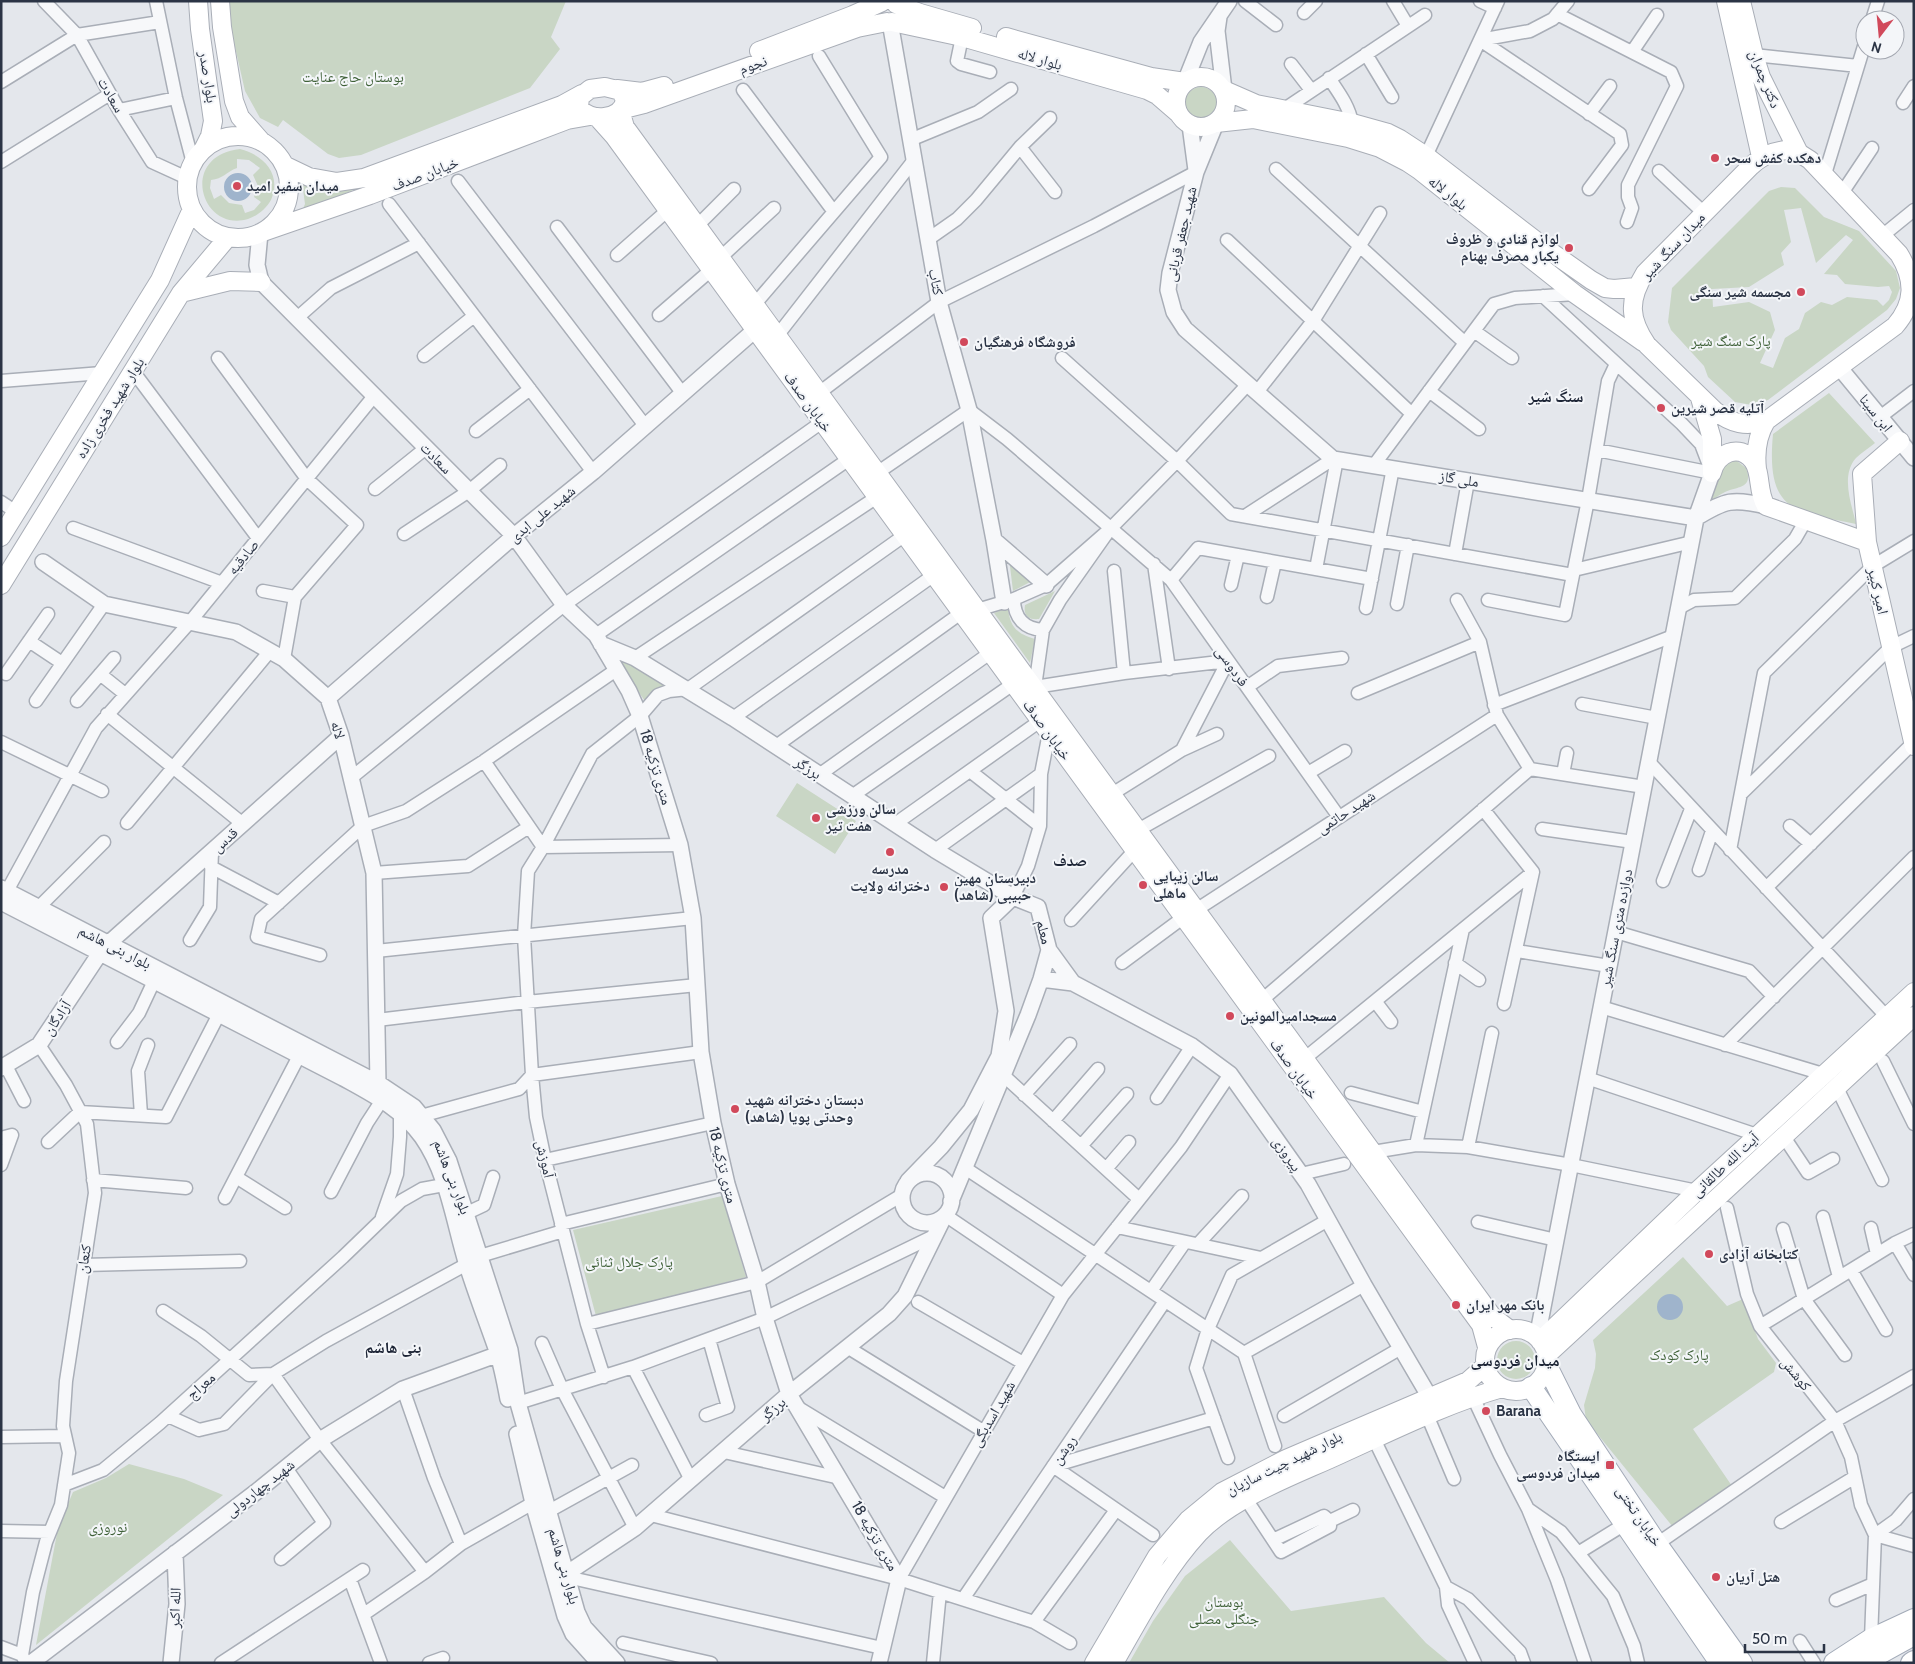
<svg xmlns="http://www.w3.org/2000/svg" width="1915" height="1664" font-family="Cabin,'Noto Naskh Arabic',sans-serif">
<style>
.green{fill:#c9d6c5;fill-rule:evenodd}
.water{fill:#9fb4cc}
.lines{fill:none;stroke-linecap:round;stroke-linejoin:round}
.minor-casing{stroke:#a9aeb7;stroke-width:15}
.tertiary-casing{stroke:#a9aeb7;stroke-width:18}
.secondary-casing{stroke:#a9aeb7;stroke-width:20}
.primary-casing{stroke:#a3abb8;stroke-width:22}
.minor{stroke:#f7f8fa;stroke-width:12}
.tertiary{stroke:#f7f8fa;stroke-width:15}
.secondary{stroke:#fff;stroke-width:18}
.primary{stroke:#fff;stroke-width:20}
.poi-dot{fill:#d1495b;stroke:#f4f6f9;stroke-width:2}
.labels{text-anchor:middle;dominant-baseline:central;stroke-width:4;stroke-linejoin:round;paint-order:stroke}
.street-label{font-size:15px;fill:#2b3445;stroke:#f4f6f9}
.park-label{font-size:15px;fill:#3f6138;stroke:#f4f6f9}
.poi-label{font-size:15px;font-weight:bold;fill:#2b3445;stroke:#f4f6f9;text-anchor:start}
.neighbourhood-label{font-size:16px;font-weight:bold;fill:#1d2536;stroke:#f4f6f9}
</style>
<rect width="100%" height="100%" fill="#e4e7ec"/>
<path class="green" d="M229 1H566L551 37 560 49 530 88 361 155 339 158 328 154 283 120 278 127 260 118 245 91 230 25Z
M1185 103a16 16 0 1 1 32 0a16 16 0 1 1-32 0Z
M240 149C264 155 282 174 271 200 266 209 257 216 248 219 201 233 178 156 240 149ZM237 159 249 160 260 168 253 175 258 186 254 197 261 202 254 210 245 213 242 205 229 203 221 195 214 199 210 188 211 180C223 179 226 172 237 168Z
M302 182C322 192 342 189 363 186L302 211 305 204Z
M1781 187 1795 188 1824 217 1859 231 1896 271 1900 288 1896 299 1887 310 1768 400 1752 405 1735 402 1708 377 1704 366 1671 330 1668 322 1672 288 1769 191ZM1801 208 1816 263 1846 235 1853 240 1824 274 1837 275 1845 284 1878 287 1889 286 1892 292 1889 300 1883 306 1877 300 1847 297 1832 305 1821 302 1805 313 1799 329 1785 338 1773 368 1760 363 1775 330 1770 312 1749 302 1713 307 1712 289 1749 287 1784 265 1781 253 1791 242 1784 210Z
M1829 393 1875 443C1869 448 1861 453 1856 458 1840 476 1852 505 1856 524 1792 511 1766 511 1773 434Z
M1731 461H1737L1746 468C1754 489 1737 486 1725 492 1719 495 1713 499 1708 503 1713 491 1720 467 1731 461Z
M1009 558 1032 581 1013 591Z
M1055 591 1039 619C1029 620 1023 616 1025 605Z
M1008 608C1010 627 1017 634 1035 639L1030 663 994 613Z
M611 653 666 685 654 692 647 704Z
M797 783 856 821 835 854 776 816Z
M722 1196 746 1277 596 1316 573 1230Z
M1683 1257 1727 1306 1743 1299 1758 1339 1776 1363 1774 1372 1693 1429 1732 1486 1673 1527 1586 1420 1584 1405 1595 1368 1596 1354 1593 1340Z
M1497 1360a19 19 0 1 1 38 0a19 19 0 1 1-38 0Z
M129 1464 184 1479 223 1495 36 1645 58 1528 73 1492 106 1478Z
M1230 1540 1291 1611 1384 1597 1426 1643 1450 1663H1129L1153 1621 1185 1576Z"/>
<path class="water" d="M224 187a14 14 0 1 1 28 0a14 14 0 1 1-28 0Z
M1657 1307a13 13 0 1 1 26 0a13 13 0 1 1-26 0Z"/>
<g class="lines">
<defs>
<path id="minor" d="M44 1 77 35 119 110 152 162 187 178
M156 1 176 98 193 163
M1245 1 1276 25
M1393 1 1408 26
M1480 1 1495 8
M1304 13 1316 1
M1557 14 1671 72 1677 86 1628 185V197L1632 208 1627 222
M1872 20 1878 1
M962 37 957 61 961 64 990 72
M1480 40 1620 134 1622 145 1589 189
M1480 40 1530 31 1553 19 1568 1
M1632 52 1657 15
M1366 54 1392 97
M1754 55 1858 66
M1291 64 1311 90
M1329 78C1339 93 1349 106 1352 123
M1 82 77 35 160 22
M743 90 834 212
M1903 103 1914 86
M119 110 176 98
M1283 110 1425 15
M1589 114 1610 86
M910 140 978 112 1011 89
M1020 147 1055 192
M1426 156 1498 1
M1 162 110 94
M1276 169 1465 343
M1659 171 1704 213
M1825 174 1865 43
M458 181 646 427
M1842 193 1872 148
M389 204 593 472
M697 226 734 189
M557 227 683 394
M1882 236 1914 210
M927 240 957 219 976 200 1020 147 1050 118
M1227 240 1412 414
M617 255 668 210
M720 258 774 208
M1543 296 1682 424 1701 444 1712 473 1597 450
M754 305 881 157 819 56
M659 315 711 270
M297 318 331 288 419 243
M1474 331 1512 358
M777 336 914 160
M424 356 474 316
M218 358 307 479 357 525 295 597 284 659
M1062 358 1177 461 1231 514 1573 575
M133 371 258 538
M1 381 102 373
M1429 391 1479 429
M1257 392 1313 321 1380 213
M819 393 939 302 1094 226 1196 172
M1880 417 1914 391
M476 431 530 389
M1374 465 1494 304 1515 298 1575 294
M877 473 969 410 1007 439 1171 580 1339 817
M375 489 426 448
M1 502 16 512
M1245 516 1333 459
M73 528 222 583
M1110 529 1060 600 1043 630 1035 687 1124 673 1228 661
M404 534 469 491 500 465
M1455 554 1468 481
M1154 564 1169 669
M1316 569 1337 459
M1574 570 1692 542
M1114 571 1124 673
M1171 580 1198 548 1372 579
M1231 585 1238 555
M263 591 295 597
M1267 597 1275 562
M1014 599C1014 618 1025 629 1043 630
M1457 600 1480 642 1497 715 1530 769
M1488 600 1565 615 1588 500 1608 381 1616 364
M1397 604 1408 545
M1366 608 1393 468
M1679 608 1694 600 1735 598 1795 539 1806 520
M977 610 1014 599 1046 585 1110 529 1177 461 1248 384
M596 635 849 459
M29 641 62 663
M635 658 877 497
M6 674 48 614
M100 674 125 694
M1247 687 1278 666 1342 658
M1358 693 1480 642
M36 701 104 604
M77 701 114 658
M1582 704 1657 718
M1494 705 1673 636
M107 714 243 824
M733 718 934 575
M1 742 102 791
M776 746 961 613
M1182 750 1217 734
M484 761 543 847 680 845
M1649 762 1887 1017
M1530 769 1644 787
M970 771 1040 826
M1308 773 1345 751
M1563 774 1567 753
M819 775 990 653
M351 778 564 605 822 422
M1112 794 1182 750 1228 661
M1741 794 1891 647 1914 636
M852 796 1013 684
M1483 809 1533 872 1504 1004
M127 823 270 651
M895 824 1040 721
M1790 826 1811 844
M1542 829 1633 842
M1138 830 1269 756
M935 850 1041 774
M1730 850 1764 673 1873 566 1914 541
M211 867 279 903
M1699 870 1712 831
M374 873 468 866 529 827
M1663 881 1691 809
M1766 888 1913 743
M7 891 96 728 190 622 374 396
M1013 897 1028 866 1040 826 1041 774 1049 733
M39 907 104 842
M1196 910 1497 715
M1071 920 1135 850
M1616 932 1749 971 1774 997
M190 940 210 907 212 851
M376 951 693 918
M1517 951 1609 966
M320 955 257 937 261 919 363 826 406 811 484 761 616 670
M1122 963 1184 917
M1455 963 1479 980
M1262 1000 1530 769
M1375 1001 1391 1022
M1601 1007 1823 1074
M377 1020 527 1002 697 985
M117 1042 139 1013 154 981
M1725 1045 1914 857
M1304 1059 1533 872
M1883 1061 1914 1124
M6 1066 24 1101
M1003 1075 1139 1199
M1587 1078 1757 1135
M1837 1088 1882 1180
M1351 1093 1423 1112
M1024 1095 1070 1044
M1157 1098 1192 1046
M141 1115 138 1071 148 1045
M421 1116 519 1089 532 1075 701 1052
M1053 1121 1098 1069
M1784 1137 1808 1173 1833 1159
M1 1138 12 1135 1 1165
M48 1142 80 1112 166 1117 219 1014
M1416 1145 1463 929
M1081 1146 1127 1094
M1468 1147 1492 1033
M1373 1152 1416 1145 1468 1147 1571 1165 1697 1191
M545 1160 713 1123
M965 1168 1244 1353 1275 1446
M1106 1169 1129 1142
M1301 1174 1344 1164
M236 1177 285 1208
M93 1180 186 1188
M331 1192 367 1123 382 1100
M225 1198 299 1056
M1727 1208 1747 1294 1760 1326 1835 1421 1851 1457 1861 1505 1875 1535 1914 1546
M467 1213 484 1205 493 1177
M945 1215 1063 1295
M382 1217 397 1174 400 1137V1113
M1823 1217 1839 1277
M1478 1222 1556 1240
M561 1224 727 1184
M1117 1227 1261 1258
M1871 1228 1877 1254
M1783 1229 1804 1299 1845 1355
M1895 1243 1914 1275
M1198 1244 1242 1196
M480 1256 563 1231
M84 1265 240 1261
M1851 1270 1886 1330
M1151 1291 1185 1242
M918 1302 1023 1363
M163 1311 201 1336 249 1375 273 1374 320 1440 425 1572
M587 1324 757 1282 902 1195
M1760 1326 1895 1243 1914 1234
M542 1343 562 1389 635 1528
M847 1347 983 1431
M1244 1353 1364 1285
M633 1367 691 1480
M604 1377 587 1324 545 1160 536 1117 532 1075 524 936 528 871 543 847 592 754 640 716 658 695 669 691 688 689 905 535
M403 1389 434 1478 461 1544
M1473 1397 1500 1455 1528 1509 1557 1580 1585 1663
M518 1403 633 1367 765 1318 936 1235
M797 1407 945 1497
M706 1415 728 1407 709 1339
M1427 1415 1454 1479
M168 1416 199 1430 224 1424 273 1374 326 1341 467 1264
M1284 1416 1401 1348
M1 1437 65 1436
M1374 1439 1446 1587 1468 1599 1520 1652 1524 1663
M724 1452 840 1478
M1228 1458 1196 1368 1208 1329 1232 1275 1328 1220
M1053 1466 1214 1418
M1053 1466 1153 1535
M64 1485 103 1470 160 1423 343 1257 401 1201 422 1189 444 1185
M1246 1499 1281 1552 1330 1526V1521L1353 1510
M1528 1509 1561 1532 1613 1596 1634 1646 1638 1663
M549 1511 632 1465
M651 1515 899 1579 1034 1622 1070 1643
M1781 1522 1855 1477
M1 1531 50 1532
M1273 1540 1324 1516 1330 1521
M1657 1544 1835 1421 1914 1376
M1578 1553 1625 1524
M281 1559 324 1523 286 1468
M567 1577 882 1648
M350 1579 381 1663
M899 1579 1063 1295 1181 1147 1230 1074
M1446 1587 1448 1605 1475 1663
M963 1599 1165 1301
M1836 1600 1873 1584
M364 1614 425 1572 461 1544 533 1503
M1034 1622 1116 1510
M1871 1639 1875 1535 1896 1520 1914 1499
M1800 1641 1814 1663
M623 1643 711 1663
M1 1647 22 1655
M26 1663 22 1655 33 1592 46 1542 61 1505 69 1453 63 1426 66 1381 95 1193 87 1124 66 1085 39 1045
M221 1663 363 1570
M429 1663 443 1658
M933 1663 940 1592"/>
<path id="tertiary" d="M1219 17 1217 31 1224 90
M890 22 939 302 969 410 994 540 1004 602
M1185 82 1201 42 1229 1
M1216 123 1196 172 1170 273 1168 290 1174 312 1185 329 1333 459 1696 518
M1190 125 1196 170
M260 233 257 265 261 282 514 536 564 605 596 635 629 691 640 716 680 845 693 918 701 1052 713 1123 727 1184 757 1282 765 1318 789 1394 899 1579 879 1663
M1839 367 1914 458
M1696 518C1725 500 1733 498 1766 506
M994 540 1046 585
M43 562 104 604 236 632 284 659 328 698 341 736 374 873 378 1083
M601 644 635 658 733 718 935 850 1013 897 1038 907 1049 950 1041 979 1028 1015 951 1201
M328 698 514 536 593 472 755 330
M1 888 378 1083 414 1107 433 1130 449 1161 510 1350 518 1403 577 1612 584 1627 617 1663
M1 902 343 1078C372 1094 402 1109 422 1137 448 1174 454 1223 467 1265 476 1294 487 1322 497 1351 502 1367 505 1383 508 1399
M109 943 341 736
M1049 950 1073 983
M1041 979 1073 983 1192 1046 1230 1074 1308 1184 1364 1285 1429 1396
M1 1068 39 1045 100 953
M902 1198a25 25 0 1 1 50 0a25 25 0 1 1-50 0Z
M908 1181 941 1147 971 1110 999 1056 1006 1011 991 918 1013 897
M1537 1338 1696 518 1712 473
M517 1434 533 1503 565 1616 573 1634 599 1663
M566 1574 635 1528 789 1394 889 1314 905 1296 945 1215
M31 1663 256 1492 320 1440 403 1389 507 1351
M171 1663 177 1604 175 1553"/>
<path id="secondary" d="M198 1 200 29 213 121 210 136 203 150
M220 1 222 27 234 101 240 117 262 142
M1726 1 1761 157
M1741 1 1754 55 1761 77 1799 153
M896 4 920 13 972 28
M887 22 857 28 644 104 620 110 625 127 1492 1316 1510 1330
M892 22 962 37 1147 90 1157 95 1179 114
M1006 37 1151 77 1185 82
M759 51 853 15 882 2
M1176 102a25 25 0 1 1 50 0a25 25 0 1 1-50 0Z
M605 87 621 91 625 100C622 120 589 123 579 107L580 97 590 89Z
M617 89 642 92 664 86
M1224 90 1256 104 1352 123 1388 133 1400 139 1426 156 1544 247 1591 280 1605 288 1614 289 1636 287
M597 117 614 136 1481 1325 1487 1347
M1216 123 1253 119 1348 138 1380 148 1407 162 1419 170 1575 294 1643 342
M187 187a51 51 0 1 1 102 0a51 51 0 1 1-102 0Z
M1786 150 1799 153 1810 160 1899 254C1915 280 1915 303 1895 326L1766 421C1746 427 1732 424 1715 411L1647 345C1629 319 1628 300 1645 273L1751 166C1762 156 1771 152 1786 150Z
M284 165 309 177 337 182 364 178 562 105 582 94
M260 233 370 195 567 120 590 116
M181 293 230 281 261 282
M1700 398 1712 439V470
M1757 469C1755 451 1757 436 1766 421
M1712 473C1716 454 1739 442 1753 461 1762 473 1757 492 1766 506L1867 542 1914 746
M1 537 160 280 192 209
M1867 542 1862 474 1900 441
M1 585 181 293 228 237
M1485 1360a31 31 0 1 1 62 0a31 31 0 1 1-62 0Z
M1540 1341 1697 1191 1914 992
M1546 1356 1914 1016
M1094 1663 1157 1556 1188 1520 1222 1492 1286 1459 1468 1381 1485 1366
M1114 1663C1140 1618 1164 1571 1199 1533 1233 1497 1296 1475 1341 1454 1394 1430 1446 1404 1502 1388"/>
<path id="primary" d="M1546 1364 1571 1414 1657 1544 1742 1663
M1531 1387 1720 1663
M1834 1663 1871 1639 1914 1619
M1863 1663 1914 1635
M1911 1663 1914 1661"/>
</defs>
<use href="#minor" class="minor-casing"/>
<use href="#tertiary" class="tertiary-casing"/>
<use href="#secondary" class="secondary-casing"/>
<use href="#primary" class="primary-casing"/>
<use href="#minor" class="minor"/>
<use href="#tertiary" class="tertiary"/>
<use href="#secondary" class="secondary"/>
<use href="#primary" class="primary"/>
</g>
<g class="poi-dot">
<circle cx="1715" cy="158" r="5"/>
<circle cx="237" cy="186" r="5"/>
<circle cx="1569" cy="248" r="5"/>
<circle cx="1801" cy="292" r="5"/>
<circle cx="964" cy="342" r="5"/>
<circle cx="1661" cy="408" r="5"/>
<circle cx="816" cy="818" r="5"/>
<circle cx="890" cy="852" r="5"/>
<circle cx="1143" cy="885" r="5"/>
<circle cx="944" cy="887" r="5"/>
<circle cx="1230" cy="1016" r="5"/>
<circle cx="735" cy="1109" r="5"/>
<circle cx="1709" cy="1254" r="5"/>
<circle cx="1456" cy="1305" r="5"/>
<circle cx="1486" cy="1411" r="5"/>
<rect x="1605" y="1460" width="10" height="10" rx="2.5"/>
<circle cx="1716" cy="1577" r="5"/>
</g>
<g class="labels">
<g class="street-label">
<text transform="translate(1040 59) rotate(16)">بلوار لاله</text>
<text transform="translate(753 65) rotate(-20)">نجوم</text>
<text transform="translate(208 77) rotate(81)">بلوار صدر</text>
<text transform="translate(1765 79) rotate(68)">دکتر چمران</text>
<text transform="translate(111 95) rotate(60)">سعادت</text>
<text transform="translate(425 174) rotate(-21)">خیابان صدف</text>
<text transform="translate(1448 193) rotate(39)">بلوار لاله</text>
<text transform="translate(1181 234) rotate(-77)">شهید جعفر قربانی</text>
<text transform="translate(1673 246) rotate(-47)">میدان سنگ شیر</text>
<text transform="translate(936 282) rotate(79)">کتاب</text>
<text transform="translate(808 402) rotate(54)">خیابان صدف</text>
<text transform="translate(110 408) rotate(-58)">بلوار شهید فخری زاده</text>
<text transform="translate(1876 413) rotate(51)">ابن سینا</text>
<text transform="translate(436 458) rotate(45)">سعادت</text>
<text transform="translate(1459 479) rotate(9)">ملی گاز</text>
<text transform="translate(542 514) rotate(-39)">شهید علی ابدی</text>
<text transform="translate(243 557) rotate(-51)">صادقیه</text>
<text transform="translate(1878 591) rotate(77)">امیر کبیر</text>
<text transform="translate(1232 666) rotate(55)">فردوسی</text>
<text transform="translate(338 730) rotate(73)">لاله</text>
<text transform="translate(1047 730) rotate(54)">خیابان صدف</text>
<text transform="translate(656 767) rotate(73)">18 متری تزکیه</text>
<text transform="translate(808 768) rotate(33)">برزگر</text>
<text transform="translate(1346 812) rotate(-33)">شهید حاتمی</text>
<text transform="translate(225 840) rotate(-42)">قدس</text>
<text transform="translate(1616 928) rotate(-79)">دوازده متری سنگ شیر</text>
<text transform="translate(1044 932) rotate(76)">معلم</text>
<text transform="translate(115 947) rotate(27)">بلوار بنی هاشم</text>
<text transform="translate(57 1018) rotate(-57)">آزادگان</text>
<text transform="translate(1294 1069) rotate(54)">خیابان صدف</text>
<text transform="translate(1287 1154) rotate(55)">پیروزی</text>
<text transform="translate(545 1159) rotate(77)">آموزش</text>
<text transform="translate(723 1165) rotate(76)">18 متری تزکیه</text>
<text transform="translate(1725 1165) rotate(-43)">آیت الله طالقانی</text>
<text transform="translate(452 1177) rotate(69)">بلوار بنی هاشم</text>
<text transform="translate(84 1259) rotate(-81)">کنعان</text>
<text transform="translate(1796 1374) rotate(51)">کوشش</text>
<text transform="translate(201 1386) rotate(-42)">معراج</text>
<text transform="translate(773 1409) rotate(-41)">برزگر</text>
<text transform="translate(993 1414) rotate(-60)">شهید اسدبگی</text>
<text transform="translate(1064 1450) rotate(-56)">روشن</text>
<text transform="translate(1284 1463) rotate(-26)">بلوار شهید چیت سازیان</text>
<text transform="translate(260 1488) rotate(-38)">شهید چهاردولی</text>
<text transform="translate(1639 1516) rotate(56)">خیابان تختی</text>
<text transform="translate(875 1536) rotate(60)">18 متری تزکیه</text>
<text transform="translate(564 1566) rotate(74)">بلوار بنی هاشم</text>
<text transform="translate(175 1608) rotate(-88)">الله اکبر</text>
</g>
<g class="park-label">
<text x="353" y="77">بوستان حاج عنایت</text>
<text x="1731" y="341">پارک سنگ شیر</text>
<text x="629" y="1262">پارک جلال ثنائی</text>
<text x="1679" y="1355">پارک کودک</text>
<text x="108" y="1527">نوروزی</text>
<text x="1224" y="1602">بوستان<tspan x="1224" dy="17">جنگلی مصلی</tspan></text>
</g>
<g class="poi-label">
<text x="1725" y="158">دهکده کفش سحر</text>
<text x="247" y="186">میدان سفیر امید</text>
<text x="1559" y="239" text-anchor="end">لوازم قنادی و ظروف<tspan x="1559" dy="17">یکبار مصرف بهنام</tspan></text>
<text x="1791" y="292" text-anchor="end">مجسمه شیر سنگی</text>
<text x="974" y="342">فروشگاه فرهنگیان</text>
<text x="1671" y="408">آتلیه قصر شیرین</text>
<text x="826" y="809">سالن ورزشی<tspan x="826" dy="17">هفت تیر</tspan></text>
<text x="890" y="869" text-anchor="middle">مدرسه<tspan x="890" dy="17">دخترانه ولایت</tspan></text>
<text x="1153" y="876">سالن زیبایی<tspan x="1153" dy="17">ماهلی</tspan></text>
<text x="954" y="878">دبیرستان مهین<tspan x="954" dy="17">حبیبی (شاهد)</tspan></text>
<text x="1240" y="1016">مسجدامیرالمونین</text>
<text x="745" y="1100">دبستان دخترانه شهید<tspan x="745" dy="17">وحدتی پویا (شاهد)</tspan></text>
<text x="1719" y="1254">کتابخانه آزادی</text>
<text x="1466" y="1305">بانک مهر ایران</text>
<text x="1496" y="1411">Barana</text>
<text x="1600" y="1456" text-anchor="end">ایستگاه<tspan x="1600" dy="17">میدان فردوسی</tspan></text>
<text x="1726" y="1577">هتل آریان</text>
</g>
<g class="neighbourhood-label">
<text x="1556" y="396">سنگ شیر</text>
<text x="1070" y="860">صدف</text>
<text x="393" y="1347">بنی هاشم</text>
<text x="1515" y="1360">میدان فردوسی</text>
</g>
</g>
<rect width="1915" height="1664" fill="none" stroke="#2b3445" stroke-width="5"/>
<g transform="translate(1880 35) rotate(196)"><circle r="24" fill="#f4f6f9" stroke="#a4a8b1"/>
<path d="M0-4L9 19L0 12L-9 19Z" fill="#d1495b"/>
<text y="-8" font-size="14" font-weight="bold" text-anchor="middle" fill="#2b3445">N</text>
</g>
<path d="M1745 1644v8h79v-8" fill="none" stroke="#2b3445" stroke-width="2.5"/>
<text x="1752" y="1644" font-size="15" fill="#2b3445" stroke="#f4f6f9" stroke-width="4" paint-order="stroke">50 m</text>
</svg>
